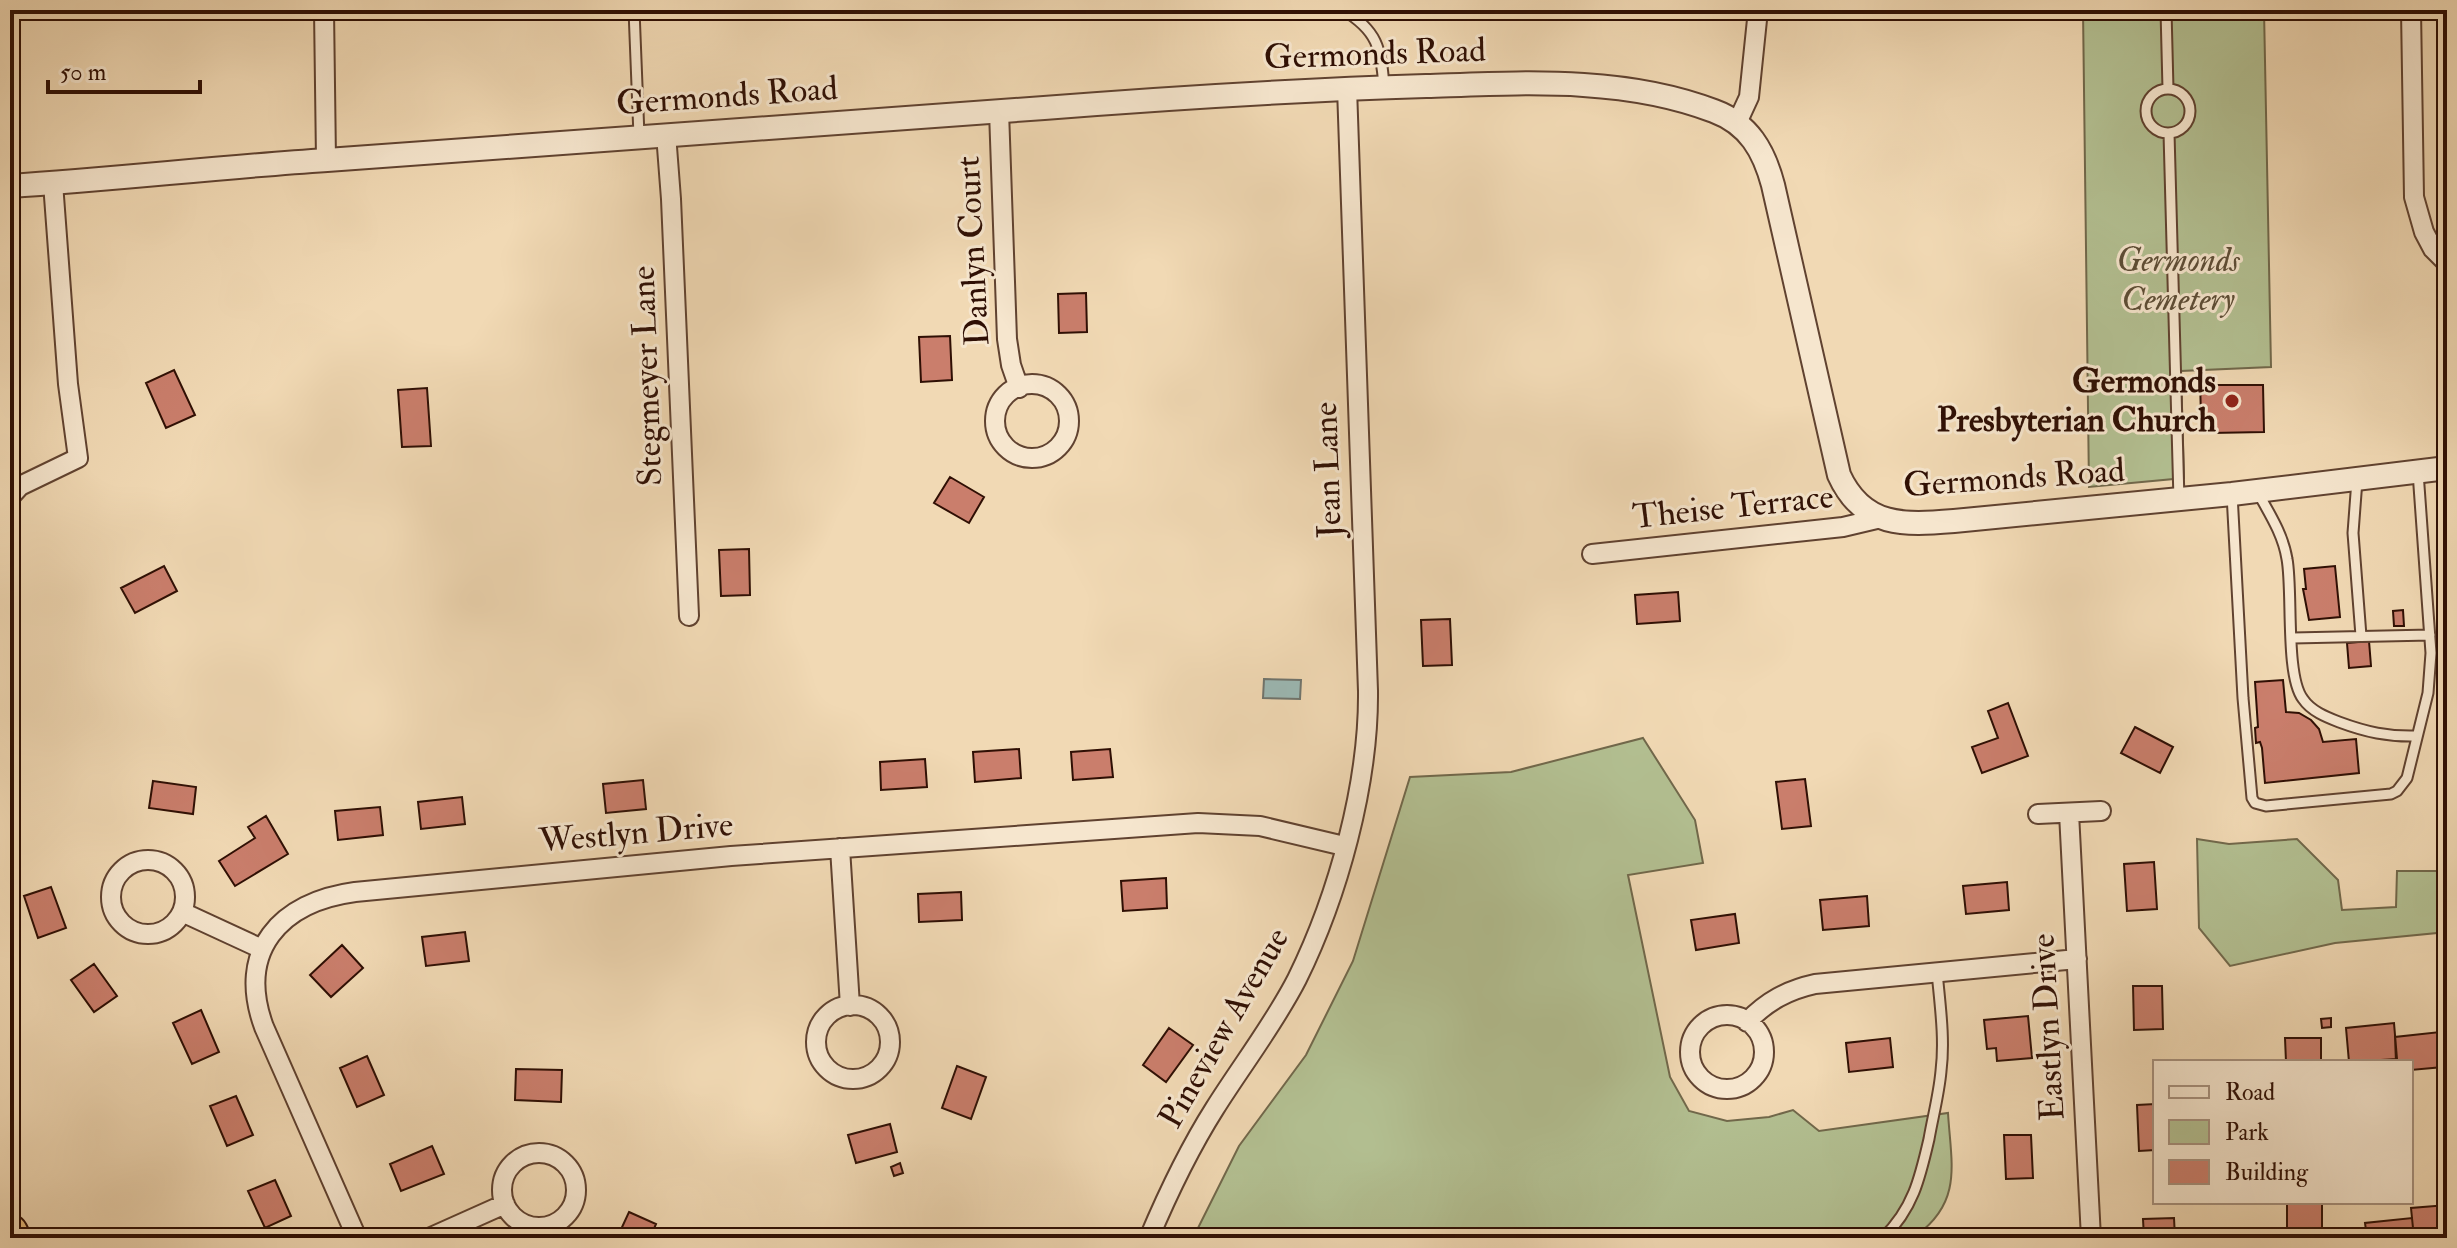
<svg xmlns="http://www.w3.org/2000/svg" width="2457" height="1248" font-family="'IM FELL Double Pica',serif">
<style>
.green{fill:#b3c092;stroke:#71684b;stroke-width:2}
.water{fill:#9cb9b5;stroke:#70756e;stroke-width:2}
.building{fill:#ca7e6c;stroke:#2f0f04;stroke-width:2}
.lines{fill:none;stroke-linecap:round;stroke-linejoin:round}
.service-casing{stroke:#604230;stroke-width:13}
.minor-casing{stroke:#604230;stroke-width:22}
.tertiary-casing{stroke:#604230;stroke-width:26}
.motorway-casing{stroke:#2f0f04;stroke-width:38}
.service{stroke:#f6e6ce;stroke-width:9}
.minor{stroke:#f6e6ce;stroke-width:18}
.tertiary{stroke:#f6e6ce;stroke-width:22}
.motorway{stroke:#e8bc7a;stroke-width:34}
.poi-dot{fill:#8f2418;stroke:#f6e6ce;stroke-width:3}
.labels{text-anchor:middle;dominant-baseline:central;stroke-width:6;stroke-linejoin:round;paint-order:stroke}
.street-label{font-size:34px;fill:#2f0f04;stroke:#f6e6ce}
.park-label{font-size:34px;font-style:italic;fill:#5d4d36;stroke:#f6e6ce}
.poi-label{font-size:34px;font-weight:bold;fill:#2f0f04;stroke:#f6e6ce;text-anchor:end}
</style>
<rect width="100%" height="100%" fill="#f1d9b4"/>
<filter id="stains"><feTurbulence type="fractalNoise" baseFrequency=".0025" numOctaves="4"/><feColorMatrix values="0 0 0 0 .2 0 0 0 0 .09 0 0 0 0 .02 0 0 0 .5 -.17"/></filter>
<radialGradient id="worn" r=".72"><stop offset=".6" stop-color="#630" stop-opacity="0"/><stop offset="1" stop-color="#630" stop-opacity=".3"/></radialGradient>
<path class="green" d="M2083 10H2264L2271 367 2181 371 2184 478 2089 487Z
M1643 738 1695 820 1703 863 1628 875 1670 1077 1689 1111 1727 1121 1769 1117 1793 1110 1819 1131 1948 1113C1951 1163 1963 1201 1917 1235L1916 1238H1193L1239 1146 1306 1055 1353 961 1410 777 1511 772Z
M2197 839 2229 844 2297 839 2338 880 2342 910 2396 907 2397 871H2447V932L2335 943 2230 966 2199 928Z"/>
<path class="water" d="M1264 679 1301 680 1300 699 1263 698Z"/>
<path class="building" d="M1086 293 1087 332 1059 333 1058 294Z
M950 336 952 380 921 382 919 337Z
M174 370 195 415 166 428 146 383Z
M2200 380H2216V385H2263L2264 432 2211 433V417H2201Z
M427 388 431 446 402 447 398 390Z
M950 477 984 497 969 523 934 503Z
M749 549 750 595 721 596 719 550Z
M164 566 177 591 135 613 121 588Z
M2335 566 2340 617 2309 620 2303 589H2306L2304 569Z
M1678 592 1680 621 1637 624 1635 595Z
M2403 610 2404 626H2394L2393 611Z
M1450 619 1452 665 1423 666 1421 620Z
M2369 641 2371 666 2349 668 2347 643Z
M2283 680 2286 712 2299 713 2311 720 2319 729 2323 742 2356 739 2359 773 2265 783 2262 748 2260 742 2256 743 2255 728 2258 727 2255 682Z
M2008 703 2028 756 1982 773 1972 747 1998 738 1988 711Z
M2135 727 2173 747 2160 773 2121 753Z
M1019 749 1021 778 975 782 973 752Z
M1110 749 1113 777 1073 780 1071 752Z
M925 759 927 787 881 790 880 762Z
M1805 779 1811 826 1782 829 1776 782Z
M643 780 646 809 606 813 603 784Z
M153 781 196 787 193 814 149 808Z
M462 797 465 824 421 829 418 802Z
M380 807 383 835 338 840 335 811Z
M266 816 288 854 235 886 219 861 255 838 248 827Z
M2154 862 2157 909 2127 911 2124 864Z
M1166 878 1167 908 1123 911 1121 881Z
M2007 882 2009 910 1966 914 1963 886Z
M51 887 66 928 38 938 24 896Z
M961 892 962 920 919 922 918 894Z
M1867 896 1869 926 1823 930 1820 900Z
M1735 914 1739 943 1696 950 1691 920Z
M465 932 469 961 426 966 422 937Z
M342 945 363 968 331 997 310 975Z
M94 964 117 996 94 1012 71 980Z
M2133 986H2162L2163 1029 2134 1030Z
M201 1010 219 1052 192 1064 173 1023Z
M2028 1016 2032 1058 1997 1061 1996 1048 1987 1049 1984 1020Z
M2331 1018V1027L2322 1028 2321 1019Z
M2394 1023 2397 1059 2349 1062 2346 1028Z
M1169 1028 1193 1045 1166 1082 1143 1065Z
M2440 1032 2443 1067 2411 1070V1062H2396L2395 1037Z
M2440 1032H2447V1067H2443Z
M1890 1038 1893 1067 1849 1072 1846 1043Z
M2285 1038H2321V1062H2286Z
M367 1056 384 1095 357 1107 340 1068Z
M957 1066 986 1077 971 1119 942 1108Z
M516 1069 562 1070 561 1102 515 1100Z
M236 1096 253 1135 227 1146 210 1106Z
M2155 1104V1150L2139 1151 2137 1105Z
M890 1124 897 1152 856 1163 848 1135Z
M2004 1135H2031L2033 1178 2006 1179Z
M432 1146 444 1174 401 1191 390 1164Z
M900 1163 903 1173 894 1176 891 1167Z
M275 1180 291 1216 265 1228 248 1191Z
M2287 1202H2322V1236H2287Z
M2447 1205V1238H2414L2411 1208Z
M629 1212 656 1224 650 1238H617Z
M2174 1218 2175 1238H2144L2143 1219Z
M2412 1218 2414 1238H2367L2365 1223Z"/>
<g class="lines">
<defs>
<path id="service" d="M634 10 639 136
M1343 10C1377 30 1381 48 1384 86
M2166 10 2168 89
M2146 111a22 22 0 1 1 44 0a22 22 0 1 1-44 0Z
M2169 133 2179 500
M2357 480 2353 533 2361 636
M2257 491C2269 513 2283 534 2287 559 2293 591 2285 676 2303 699 2311 711 2326 717 2339 722 2366 732 2388 737 2417 736
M2232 494 2243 698 2252 798 2255 803 2266 806 2391 794 2397 791 2407 778 2428 693 2431 653 2418 472
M2293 638 2430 635
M1883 1238C1913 1209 1920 1178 1929 1139 1933 1116 1939 1094 1941 1071 1945 1039 1940 1005 1937 972"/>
<path id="minor" d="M324 10 326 160
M2411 10 2414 197 2424 232 2433 249 2447 263
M999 111 1007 339 1011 365 1019 388
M1737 123 1749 97 1758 10
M666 134 671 199 689 616
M995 421a37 37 0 1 1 74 0a37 37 0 1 1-74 0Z
M10 497 20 486 78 458 68 384 53 183
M1592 554 1843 527 1881 518
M2069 813 2091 1238
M2038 814 2101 811
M840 848 850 1006
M111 897a37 37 0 1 1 74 0a37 37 0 1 1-74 0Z
M182 912 262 949
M816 1042a37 37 0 1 1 74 0a37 37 0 1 1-74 0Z
M1690 1052a37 37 0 1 1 74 0a37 37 0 1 1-74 0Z
M1747 1022C1767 1001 1788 990 1815 984L2077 959
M502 1190a37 37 0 1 1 74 0a37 37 0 1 1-74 0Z
M357 1238 264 1027C236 951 280 902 355 892L731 856 1198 823 1260 826 1344 846
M429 1238 505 1204
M1149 1238C1168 1193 1189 1149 1215 1108 1242 1065 1274 1024 1297 979 1338 896 1369 784 1368 691L1347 88"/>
<path id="tertiary" d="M10 186C116 179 221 167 327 160 566 142 805 126 1044 108 1171 98 1298 90 1426 86 1521 83 1623 76 1714 111 1749 124 1764 151 1773 185L1839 475C1863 528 1905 525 1954 521L2232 494 2447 468"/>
<path id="motorway" d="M10 1232 13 1238"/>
</defs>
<use href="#service" class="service-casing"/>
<use href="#minor" class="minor-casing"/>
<use href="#tertiary" class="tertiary-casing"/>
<use href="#motorway" class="motorway-casing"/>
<use href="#service" class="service"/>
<use href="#minor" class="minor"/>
<use href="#tertiary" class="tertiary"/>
<use href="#motorway" class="motorway"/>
</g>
<circle class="poi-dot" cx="2232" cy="401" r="8"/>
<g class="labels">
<g class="street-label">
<text transform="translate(1375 54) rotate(-2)">Germonds Road</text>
<text transform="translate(727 96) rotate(-4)">Germonds Road</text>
<text transform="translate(973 251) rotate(-93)">Danlyn Court</text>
<text transform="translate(647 376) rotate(-92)">Stegmeyer Lane</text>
<text transform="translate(1328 470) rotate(-92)">Jean Lane</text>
<text transform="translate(2014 478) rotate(-4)">Germonds Road</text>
<text transform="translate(1733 507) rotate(-6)">Theise Terrace</text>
<text transform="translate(636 833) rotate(-5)">Westlyn Drive</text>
<text transform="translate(2048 1027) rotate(-93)">Eastlyn Drive</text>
<text transform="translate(1224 1028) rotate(-60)">Pineview Avenue</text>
</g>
<g class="park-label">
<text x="2178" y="260">Germonds<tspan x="2178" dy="39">Cemetery</tspan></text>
</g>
<g class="poi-label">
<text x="2216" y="381">Germonds<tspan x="2216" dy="39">Presbyterian Church</tspan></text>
</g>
</g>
<rect width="2457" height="1248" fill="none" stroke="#f1d9b4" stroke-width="40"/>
<rect x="12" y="12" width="2433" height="1224" fill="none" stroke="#2f0f04" stroke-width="4"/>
<rect x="20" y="20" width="2417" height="1208" fill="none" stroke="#2f0f04" stroke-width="2"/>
<rect x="2153" y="1060" width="260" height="144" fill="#f6e6ce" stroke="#a6907d" stroke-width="2"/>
<rect x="2169" y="1086" width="40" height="12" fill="#f6e6ce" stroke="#a6907d" stroke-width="2"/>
<text x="2225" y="1100" font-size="24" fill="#2f0f04">Road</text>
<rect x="2169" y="1120" width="40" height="24" fill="#b3c092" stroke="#a6907d" stroke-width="2"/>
<text x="2225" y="1140" font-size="24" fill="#2f0f04">Park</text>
<rect x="2169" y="1160" width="40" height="24" fill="#ca7e6c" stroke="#a6907d" stroke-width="2"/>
<text x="2225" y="1180" font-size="24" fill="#2f0f04">Building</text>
<path d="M48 80v12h152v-12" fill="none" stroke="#2f0f04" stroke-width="4"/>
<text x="60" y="80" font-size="24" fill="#2f0f04" stroke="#f6e6ce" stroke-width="6" paint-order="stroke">50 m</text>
<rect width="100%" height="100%" filter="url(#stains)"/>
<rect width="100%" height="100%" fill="url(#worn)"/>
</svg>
